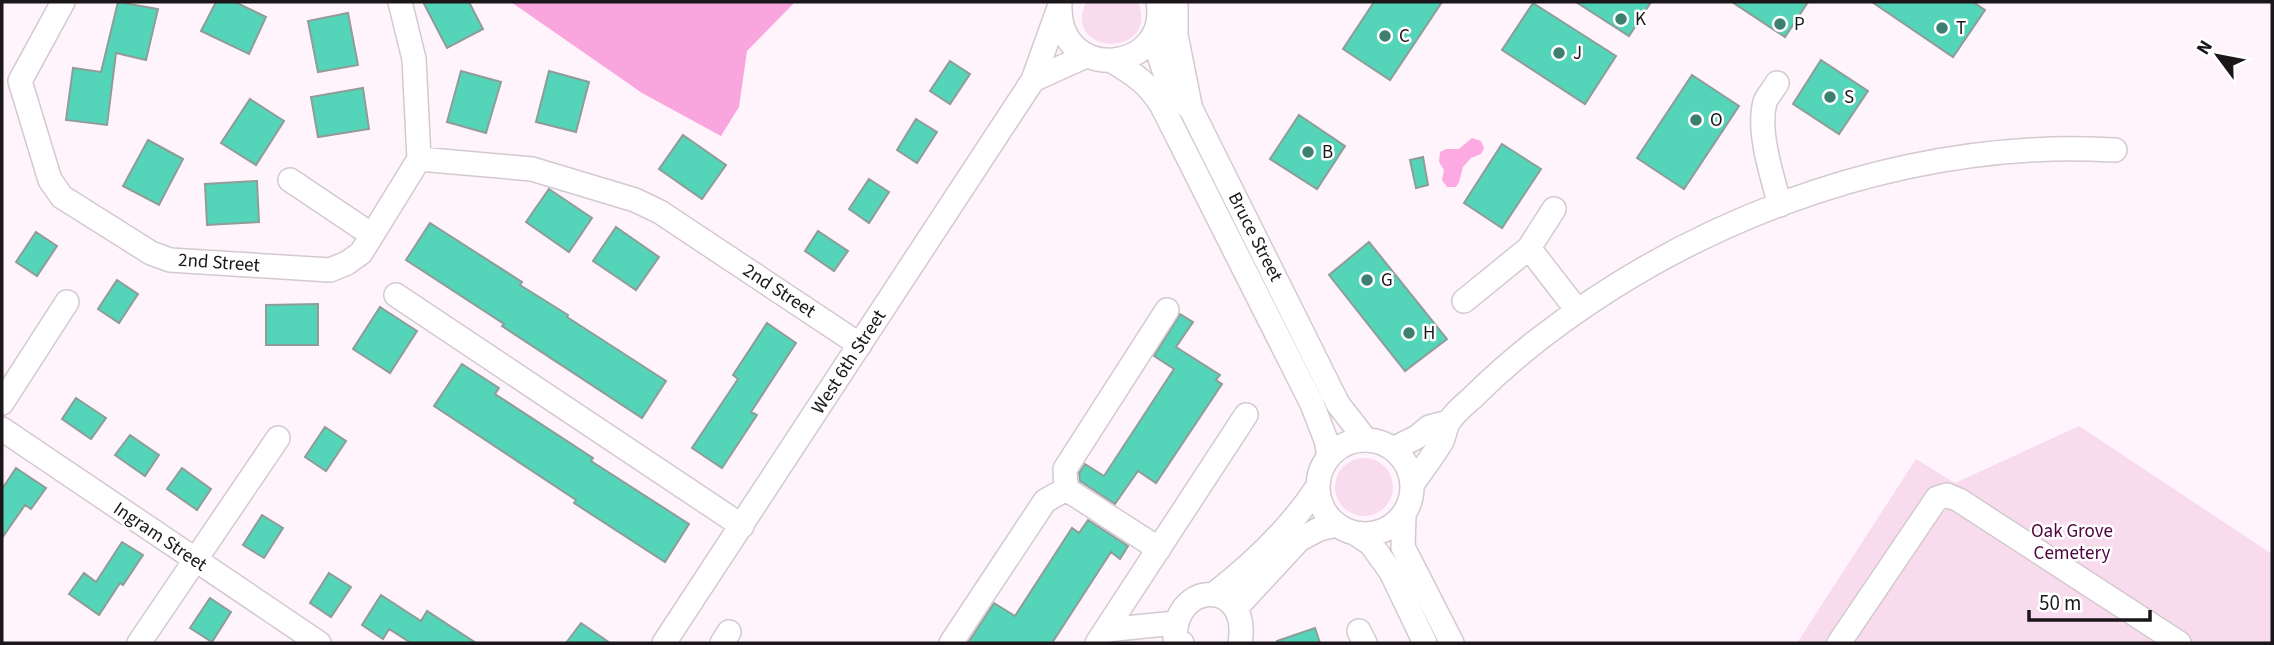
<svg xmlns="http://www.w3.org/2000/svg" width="2274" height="645" font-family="'Source Sans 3',sans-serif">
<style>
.green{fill:#f9dbee}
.forest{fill:#faa6de}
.water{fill:#feaae2}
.building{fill:#54d4b8;stroke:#909c98;stroke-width:2}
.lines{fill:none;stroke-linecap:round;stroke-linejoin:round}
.minor-casing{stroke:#d4c9d0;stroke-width:26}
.minor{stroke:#fff;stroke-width:23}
.poi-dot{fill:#3e8070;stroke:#fff;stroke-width:2.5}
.labels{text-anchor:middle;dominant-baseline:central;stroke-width:5;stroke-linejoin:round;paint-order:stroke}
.poi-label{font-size:19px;fill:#1a1619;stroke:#fff;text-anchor:start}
.street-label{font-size:19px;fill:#1a1619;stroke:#fff}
.park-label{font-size:19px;fill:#4d033d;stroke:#fff}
</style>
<rect width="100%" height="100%" fill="#fff4fb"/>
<path class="green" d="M1086 2H1138C1161 58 1061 57 1086 2Z
M2079 426 2272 554V643H1797L1916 459 1955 483Z
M1335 487a29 29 0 1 1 58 0a29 29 0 1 1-58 0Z"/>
<path class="forest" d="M511 2H795L747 51 739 107 721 136 642 93Z"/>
<path class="water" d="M1472 138 1481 141 1484 148 1481 154 1471 158 1463 167 1459 182 1456 187H1447L1442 180 1444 170 1439 162 1440 152 1446 149H1459Z"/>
<path class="building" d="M118 2 158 9 146 60 116 53 107 125 66 120 73 68 101 72Z
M216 2H235L266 17 249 54 201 31Z
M423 2H469L483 29 447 48Z
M1374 2H1442L1390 80 1343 49Z
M1576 2H1651L1629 36Z
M1732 2H1808L1785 37Z
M1872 2H1973L1985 10 1953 57Z
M1533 3 1616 56 1585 104 1502 50Z
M348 13 358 65 318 72 308 21Z
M1821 60 1868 91 1839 134 1793 104Z
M950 61 970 74 950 104 930 91Z
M461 71 501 82 486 133 447 122Z
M549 71 589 82 576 132 536 122Z
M1692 75 1739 106 1684 189 1637 158Z
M363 88 369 129 318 137 311 97Z
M250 99 284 121 256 165 221 143Z
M1299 115 1345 146 1317 189 1270 159Z
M916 119 937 132 917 163 897 150Z
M683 135 726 165 702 199 659 169Z
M148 140 183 159 159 205 123 186Z
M1502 144 1541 169 1502 228 1464 203Z
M1423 157 1428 185 1416 188 1410 160Z
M869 179 889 192 869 223 849 209Z
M257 181 259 222 207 225 205 184Z
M549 189 592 218 569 252 526 222Z
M430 223 522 282 520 285 568 315 567 317 666 381 642 418 502 326 504 324 406 260Z
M616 227 659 257 636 290 593 261Z
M818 231 848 251 834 271 805 251Z
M36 232 57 246 37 276 16 262Z
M1369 242 1447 339 1405 371 1329 275Z
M117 280 138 294 119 323 98 309Z
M318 304V345H266V305Z
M380 307 417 331 390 373 353 349Z
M1180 314 1193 322 1176 347 1220 375 1216 380 1222 384 1156 483 1138 471 1115 504 1080 481 1079 473 1085 464 1104 476 1174 369 1154 356Z
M767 323 796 343 751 412 757 415 722 468 692 448 738 379 733 375Z
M462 364 499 388 495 394 593 458 591 461 689 524 665 562 574 503 576 500 434 406Z
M76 398 106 418 91 439 62 419Z
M325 427 346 441 326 471 305 457Z
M130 435 159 455 145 476 115 455Z
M16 468 46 488 31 509 25 505 2 538V489Z
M182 468 211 489 197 510 167 489Z
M262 515 283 528 264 558 243 545Z
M1088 520 1128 546 1120 559 1111 552 1052 643H968L994 603 1015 616 1072 528 1079 533Z
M122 542 143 555 123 585 120 583 99 615 69 594 84 573 96 582Z
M329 573 351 587 331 617 310 603Z
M381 595 421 621 427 611 476 643H411L389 629 383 639 362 625Z
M210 598 231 612 212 642 190 628Z
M581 623 610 643H566Z
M1315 628 1320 643H1277V641Z"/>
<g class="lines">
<defs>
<path id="minor" d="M63 2 20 81 50 180 62 197 151 253 170 260 330 270 347 263 361 253 419 159 414 59 400 2
M1176 2V35L1190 105
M1060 9C1061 84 1170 72 1158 2
M1155 32C1160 70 1167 82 1192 111L1338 404 1366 440
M1112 61C1134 74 1149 84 1162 106L1312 404 1326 440 1329 456
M1033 80 1086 56
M1777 83C1774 89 1767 96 1765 102 1757 131 1772 176 1780 205
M419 159 532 169 635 200 660 212 860 345
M290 180 372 235
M1529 248 1577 310
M396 295 742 526
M1464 301 1529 248 1554 209
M2 403 67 302
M2 429 319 643
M1318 487a47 47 0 1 1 94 0a47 47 0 1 1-94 0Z
M1393 449 1417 437 1429 427 1448 422
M1412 485C1422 470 1433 456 1442 441 1445 435 1445 427 1449 422 1454 413 1464 405 1471 399 1494 376 1517 356 1543 336 1688 225 1869 155 2052 149 2073 148 2094 149 2115 150
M1404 515 1403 547 1452 643
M1356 534 1371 544 1391 572 1425 643
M1159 549 1066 489 1065 469 1167 310
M1214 594C1254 563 1290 529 1318 486
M1236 608 1299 540 1319 529 1336 525
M1106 630 1175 623
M1359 631 1365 643
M139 643 278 438
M664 643 1033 80 1060 5
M722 643 729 632
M951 643 1045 501 1066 489
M1097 643 1246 415
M1182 643 1175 639C1174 579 1251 579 1240 643
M1839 643 1937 498 1947 495 1959 500 2179 643"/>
</defs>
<use href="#minor" class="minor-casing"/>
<use href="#minor" class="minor"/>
</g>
<g class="poi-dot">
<circle cx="1621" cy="19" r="7"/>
<circle cx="1780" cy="24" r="7"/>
<circle cx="1942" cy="28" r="7"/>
<circle cx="1385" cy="36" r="7"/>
<circle cx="1559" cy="53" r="7"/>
<circle cx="1830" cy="97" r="7"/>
<circle cx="1696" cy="120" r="7"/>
<circle cx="1308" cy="152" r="7"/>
<circle cx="1367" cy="280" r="7"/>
<circle cx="1409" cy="333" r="7"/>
</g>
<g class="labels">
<g class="poi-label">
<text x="1635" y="19">K</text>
<text x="1794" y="24">P</text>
<text x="1956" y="28">T</text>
<text x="1399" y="36">C</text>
<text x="1573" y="53">J</text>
<text x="1844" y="97">S</text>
<text x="1710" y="120">O</text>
<text x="1322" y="152">B</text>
<text x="1381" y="280">G</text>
<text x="1423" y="333">H</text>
</g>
<g class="street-label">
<text transform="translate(1255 237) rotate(63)">Bruce Street</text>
<text transform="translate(219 263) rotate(4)">2nd Street</text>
<text transform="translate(779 291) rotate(33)">2nd Street</text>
<text transform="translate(849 362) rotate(-57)">West 6th Street</text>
<text transform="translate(160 537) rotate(34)">Ingram Street</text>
</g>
<g class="park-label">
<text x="2072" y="531">Oak Grove<tspan x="2072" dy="22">Cemetery</tspan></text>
</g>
</g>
<rect width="2274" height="645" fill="none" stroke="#1a1619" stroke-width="7"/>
<g transform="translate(2218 56) rotate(302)" stroke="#ffffff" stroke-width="5" paint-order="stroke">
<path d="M0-5L12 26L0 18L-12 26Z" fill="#1a1619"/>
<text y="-10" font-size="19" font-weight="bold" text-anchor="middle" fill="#1a1619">N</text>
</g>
<path d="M2029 610v10h121v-10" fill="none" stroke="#1a1619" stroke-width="3.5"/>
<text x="2039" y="610" font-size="21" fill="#1a1619" stroke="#ffffff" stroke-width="5" paint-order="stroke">50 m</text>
</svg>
